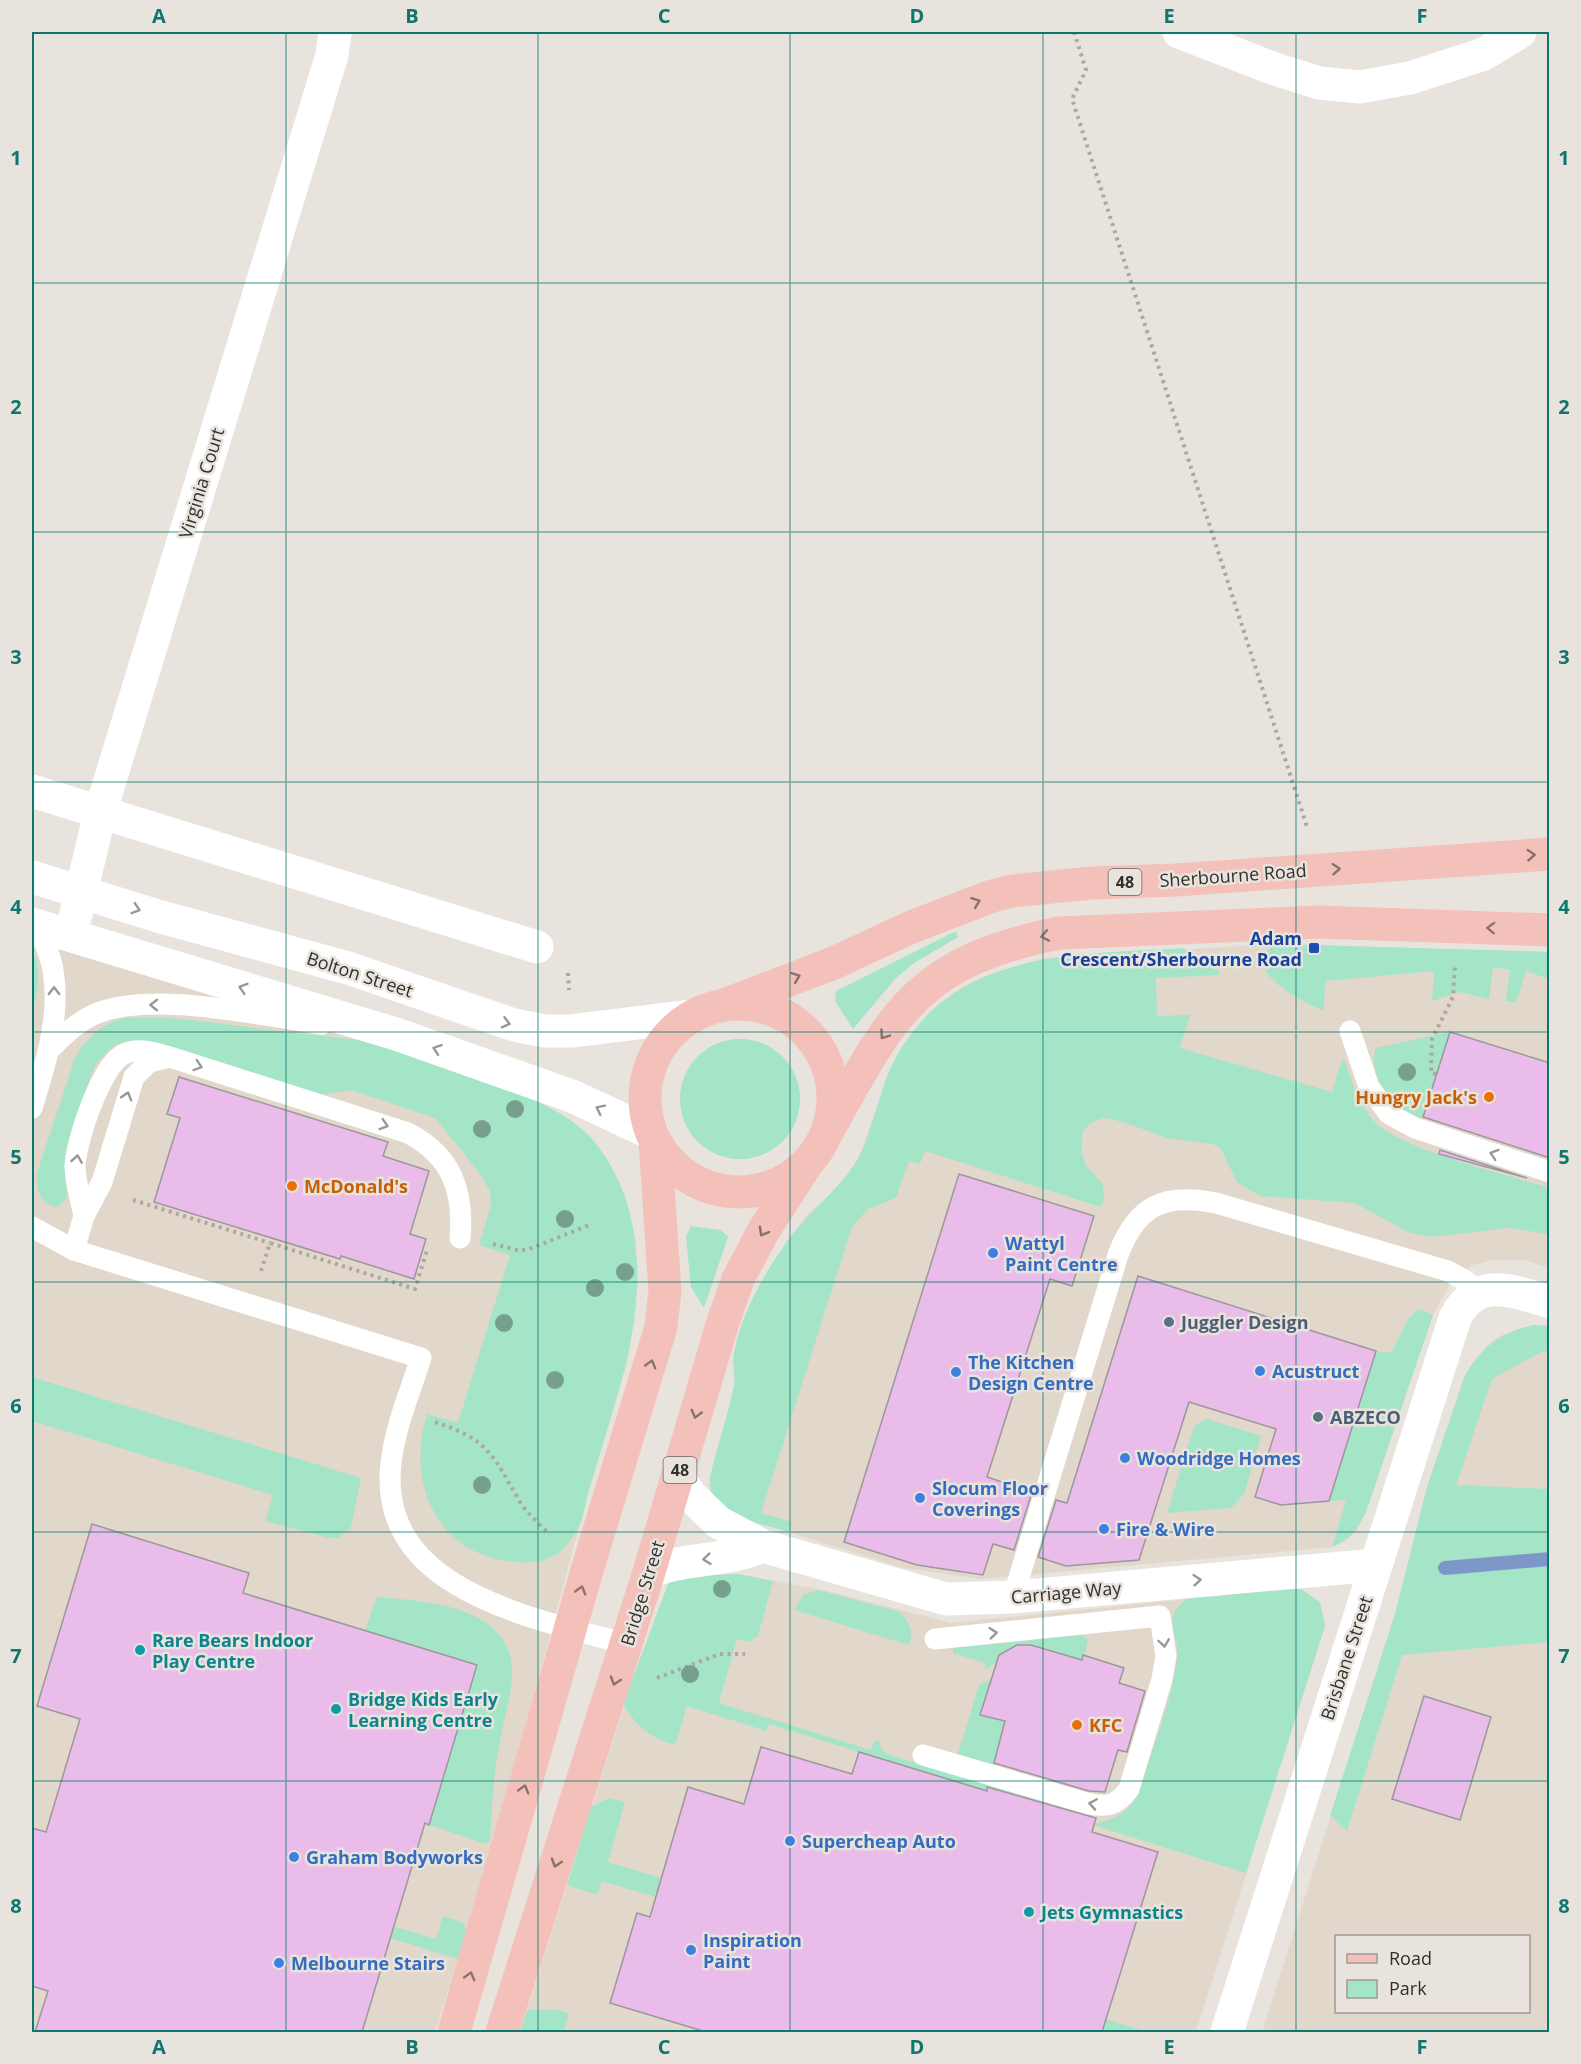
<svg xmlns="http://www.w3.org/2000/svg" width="1581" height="2064" font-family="'Open Sans',sans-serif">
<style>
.built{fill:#e2d7cb;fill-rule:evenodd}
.green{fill:#a4e5c7}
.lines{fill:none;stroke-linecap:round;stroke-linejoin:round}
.stream{stroke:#7d97c8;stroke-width:14}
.building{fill:#e9bce9;stroke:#9c979c;stroke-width:1.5}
.path{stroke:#aca7a2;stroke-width:4;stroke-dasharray:3 4.5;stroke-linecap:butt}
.lane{stroke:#fff;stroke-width:21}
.street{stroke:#fff;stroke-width:33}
.secondary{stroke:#fff;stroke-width:33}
.primary{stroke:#f3c1ba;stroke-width:33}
.tree{fill:#779f8d}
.oneway{stroke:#89716c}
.oneway2{stroke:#989896}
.grid{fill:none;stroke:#0f766e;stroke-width:1.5;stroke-opacity:0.55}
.transit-dot{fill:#1a4fb4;stroke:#e9e3dd;stroke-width:2}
.food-dot{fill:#e8710a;stroke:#e9e3dd;stroke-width:2}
.shop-dot{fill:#3f7fe0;stroke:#e9e3dd;stroke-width:2}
.service-dot{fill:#5c6f8a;stroke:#e9e3dd;stroke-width:2}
.culture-dot{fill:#0f9aa8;stroke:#e9e3dd;stroke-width:2}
.labels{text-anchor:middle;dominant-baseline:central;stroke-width:5;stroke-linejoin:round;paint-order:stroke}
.shield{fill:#e9e3dd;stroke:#696662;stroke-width:1.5}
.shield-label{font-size:16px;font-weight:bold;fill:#32302d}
.street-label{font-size:18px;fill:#32302d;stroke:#e9e3dd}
.transit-label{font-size:18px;font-weight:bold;fill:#164399;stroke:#e9e3dd;text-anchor:end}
.food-label{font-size:18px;font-weight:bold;fill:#c56008;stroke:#e9e3dd;text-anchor:start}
.shop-label{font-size:18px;font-weight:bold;fill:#366cbe;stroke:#e9e3dd;text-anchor:start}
.service-label{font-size:18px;font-weight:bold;fill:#4e5e75;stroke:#e9e3dd;text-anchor:start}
.culture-label{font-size:18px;font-weight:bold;fill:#0d838f;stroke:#e9e3dd;text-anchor:start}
.neatline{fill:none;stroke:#0f766e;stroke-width:2}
.grid-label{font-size:20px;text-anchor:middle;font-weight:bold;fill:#0f766e}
</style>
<rect width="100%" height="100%" fill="#e9e3dd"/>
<path class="built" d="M32 938 339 1031 551 1110 573 1122 591 1139 617 1180 627 1206 635 1237 638 1286 628 1359 586 1501 489 1860 435 2032H32Z
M1278 944 1549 952V1268L1524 1260H1493L1473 1265 1452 1280 1433 1315 1366 1512 1357 1530 1346 1541 1332 1547 982 1579 904 1568 743 1518 709 1486 734 1387 733 1356 743 1322 785 1244 806 1216 845 1180 857 1162 893 1063 930 1011 956 991 982 977 1044 958Z
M1533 1325 1549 1326V2032H1262L1395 1614 1427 1487 1464 1378 1473 1362 1490 1343 1502 1335ZM1336 1936H1528V2012H1336Z
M738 1574 827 1591 951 1623 1288 1589H1301L1320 1602 1325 1626 1196 2032H520L640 1657Z"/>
<path class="green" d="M956 931 958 937 914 963 895 979 853 1029 835 1001 836 991Z
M1278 944 1549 952V979L1526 971 1516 1003 1506 1001 1510 969 1493 968 1489 999 1460 992 1432 1001 1434 971 1325 981 1324 1010C1303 1005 1232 964 1278 944Z
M1183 948 1219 971V975L1156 978 1157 1016 1190 1015 1180 1048 1332 1092 1342 1060 1345 1061C1352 1083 1359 1106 1376 1123 1403 1150 1509 1175 1549 1188V1234L1509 1228 1431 1237 1408 1232 1355 1203 1260 1196 1237 1182 1221 1149 1213 1144 1167 1138 1123 1122 1105 1118 1092 1122 1083 1131 1081 1152 1086 1166 1103 1184 1104 1198 1101 1207 925 1151 920 1164 909 1161 896 1198 868 1209 852 1227 848 1239 761 1513 792 1522 789 1532C763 1524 704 1515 710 1477 717 1446 728 1416 734 1385 736 1375 732 1364 734 1354 740 1316 764 1274 786 1243 806 1214 835 1194 854 1165 872 1139 877 1095 893 1063 952 949 1072 955 1183 948Z
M32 949C42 970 38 991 32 1012Z
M125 1018C176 1015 227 1025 278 1031 315 1036 353 1038 389 1045 404 1049 420 1056 434 1061 479 1078 561 1103 592 1139 652 1209 643 1310 618 1393 609 1425 599 1457 589 1489 586 1501 584 1517 578 1529 574 1536 566 1546 560 1552 547 1562 530 1563 515 1562 437 1556 405 1482 427 1414L458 1423 510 1255 479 1245 491 1206 490 1191 478 1171 435 1118 351 1090 320 1095 145 1041 123 1042 114 1046 97 1062 91 1075 65 1169 67 1199 57 1207C40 1204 35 1188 37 1173L75 1058C87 1037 101 1024 125 1018Z
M1450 1032 1422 1119C1413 1115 1403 1112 1396 1106 1383 1094 1368 1065 1376 1048Z
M680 1099a60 60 0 1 1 120 0a60 60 0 1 1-120 0Z
M691 1226 721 1230 728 1237 704 1308 691 1287 686 1237Z
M1418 1309 1433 1315 1366 1512C1357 1530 1350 1539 1332 1547L1346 1500 1329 1501 1376 1351 1387 1353 1392 1351 1408 1319Z
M1533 1325 1549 1326V1353L1543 1351 1492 1379 1456 1485 1549 1489V1642L1402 1655 1347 1831 1330 1816 1395 1614 1427 1487 1464 1378C1480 1348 1500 1333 1533 1325Z
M32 1377 361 1478 351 1527 338 1538H329L265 1521 273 1495 32 1421Z
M1207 1419 1261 1436 1244 1494 1231 1508 1167 1513 1194 1426Z
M738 1574 773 1581 758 1636 749 1642 737 1639 719 1703 871 1750 875 1740 881 1742 880 1747 887 1754 1066 1809 1081 1821 769 1724 766 1731 687 1706 675 1745C649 1737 637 1727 623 1704L671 1576Z
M1288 1589H1301L1320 1602 1325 1626 1246 1873 1090 1824C1112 1821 1126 1815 1137 1796 1151 1751 1171 1705 1177 1658 1180 1630 1160 1623 1186 1599Z
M819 1590 899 1612C910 1622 914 1630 909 1645L794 1610 803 1595Z
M377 1597C424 1601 510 1605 512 1670 513 1693 505 1714 501 1737 493 1771 492 1807 490 1842L483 1843 429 1825 477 1665 365 1630Z
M1082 1635 1088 1640 1085 1655 1082 1660C1061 1654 1028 1637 1008 1650 998 1656 997 1665 985 1670V1663L953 1653V1648Z
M992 1679 981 1715 1005 1721 1003 1729 1005 1730 995 1765 958 1754 979 1685Z
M609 1798 625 1802 608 1862 661 1878 656 1897 602 1881 597 1895 567 1885 591 1807Z
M443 1916 462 1922 467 1932 458 1959 390 1938 393 1926 436 1939Z
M527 2010H558L569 2013 563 2032H520Z
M1106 2019 1148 2032H1102Z"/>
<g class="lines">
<path class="stream" d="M1445 1568 1550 1559"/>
</g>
<path class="building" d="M1450 1032 1550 1063V1158L1423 1117Z
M179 1077 388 1142 383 1156 429 1171 410 1234 426 1239 414 1279 341 1256 340 1259 154 1202 180 1118 167 1114Z
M1440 1150 1527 1178 1439 1154Z
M959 1174 1094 1216 1072 1286 1050 1279 987 1477 1032 1492 1014 1550 993 1544 983 1575 917 1565 844 1542Z
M1138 1276 1376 1351 1329 1501 1281 1505 1255 1497 1276 1429 1189 1402 1139 1560 1066 1566 1038 1557 1056 1500 1067 1503Z
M92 1524 249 1573 243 1593 477 1665 429 1825 425 1823 362 2032H35L48 1991 32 1986V1828L46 1832 80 1719 37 1706Z
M1017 1645H1031L1082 1660 1083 1655 1124 1668 1119 1683 1145 1691 1127 1752 1118 1750 1105 1792 1089 1791 994 1763 1005 1721 980 1715 999 1655Z
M1424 1696 1491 1717 1460 1820 1392 1799Z
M761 1747 852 1774 859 1752 987 1791V1787L1096 1818 1092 1832 1158 1852 1102 2032H706L610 2003 637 1913 650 1917 688 1787 744 1804Z"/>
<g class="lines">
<path class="path" d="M1074 32 1086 70 1072 99 1308 830
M568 973 569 990
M1436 1074 1431 1073 1432 1039 1453 997 1455 966
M133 1200 270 1243
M493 1244 517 1250H527L592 1224
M261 1271 270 1243 415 1289 427 1250
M435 1422C490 1440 493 1456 520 1502 527 1514 539 1523 548 1533
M657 1678 720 1654H745"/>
<path class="lane" d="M1350 1031 1369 1087 1389 1114 1415 1128 1550 1172
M50 1049C63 1036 76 1023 93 1015 148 989 262 1016 322 1024
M32 1108C46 1063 62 1013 52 965 49 952 43 939 38 926
M84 1216C81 1200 75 1182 75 1166 76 1141 101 1065 124 1054 139 1047 156 1053 170 1057L408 1133C452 1156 464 1191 460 1238
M32 1227 74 1250 421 1358C410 1392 395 1427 391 1463 376 1591 535 1618 626 1644
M74 1250 84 1216 102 1182 134 1077 149 1062 170 1057
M1013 1597 1118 1255C1137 1204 1165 1193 1216 1203L1448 1271 1466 1281 1479 1293
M923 1755 1086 1803C1106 1808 1117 1806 1129 1789L1162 1679 1166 1656 1160 1616 935 1639"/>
<path class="street" d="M1179 32 1275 69 1319 83 1360 87 1410 78 1484 54 1520 32
M32 791 537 947
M71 935 100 813 332 55 335 32
M678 1477 691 1496 718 1522 763 1546 946 1599 1013 1597 1376 1565
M649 1572C686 1557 727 1562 763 1546
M1227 2032 1455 1318C1477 1275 1513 1291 1550 1302"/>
<path class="secondary" d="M32 877 161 917 348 968 514 1025 545 1031H571L693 1016
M32 924 399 1035 572 1096 653 1134"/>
<path class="primary" d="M645 1098a94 94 0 1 1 188 0a94 94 0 1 1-188 0Z
M722 1006 836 962 909 928 992 896 1013 891 1092 883 1176 880 1550 854
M824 1138C891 1017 913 962 1059 933L1319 922 1550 930
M454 2032 588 1567 661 1327 665 1291 655 1141
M502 2032 649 1572 722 1325 738 1279 764 1230 806 1165"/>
</g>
<g class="tree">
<circle cx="1407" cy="1072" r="9"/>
<circle cx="515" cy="1109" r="9"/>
<circle cx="482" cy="1129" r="9"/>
<circle cx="565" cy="1219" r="9"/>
<circle cx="625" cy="1272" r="9"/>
<circle cx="595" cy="1288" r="9"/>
<circle cx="504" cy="1323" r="9"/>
<circle cx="555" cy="1380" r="9"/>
<circle cx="482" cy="1485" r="9"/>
<circle cx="722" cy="1589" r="9"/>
<circle cx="690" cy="1674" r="9"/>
</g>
<defs><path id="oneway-chevron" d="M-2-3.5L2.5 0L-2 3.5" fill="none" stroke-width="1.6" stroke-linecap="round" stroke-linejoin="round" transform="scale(1.5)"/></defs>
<g class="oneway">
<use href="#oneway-chevron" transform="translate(1531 855) rotate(-4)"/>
<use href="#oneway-chevron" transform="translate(1336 869) rotate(-4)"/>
<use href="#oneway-chevron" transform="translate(976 902) rotate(-21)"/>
<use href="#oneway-chevron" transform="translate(1491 928) rotate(-178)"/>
<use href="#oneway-chevron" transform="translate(1045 936) rotate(169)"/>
<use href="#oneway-chevron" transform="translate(796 977) rotate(-21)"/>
<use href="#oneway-chevron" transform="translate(884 1035) rotate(125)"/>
<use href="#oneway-chevron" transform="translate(763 1232) rotate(120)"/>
<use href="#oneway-chevron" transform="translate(651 1364) rotate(-74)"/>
<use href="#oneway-chevron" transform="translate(696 1414) rotate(105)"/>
<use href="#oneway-chevron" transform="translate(581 1590) rotate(-74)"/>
<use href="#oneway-chevron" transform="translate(615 1681) rotate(108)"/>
<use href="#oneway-chevron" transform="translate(524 1789) rotate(-74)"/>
<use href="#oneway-chevron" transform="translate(556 1863) rotate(108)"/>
<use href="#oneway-chevron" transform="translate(470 1976) rotate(-74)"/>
</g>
<g class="oneway2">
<use href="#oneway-chevron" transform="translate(136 909) rotate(18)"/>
<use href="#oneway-chevron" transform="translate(243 988) rotate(-163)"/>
<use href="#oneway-chevron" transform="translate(54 991) rotate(-90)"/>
<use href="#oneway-chevron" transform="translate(154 1005) rotate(-179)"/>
<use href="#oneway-chevron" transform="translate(506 1023) rotate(15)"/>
<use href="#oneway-chevron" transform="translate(437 1049) rotate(-161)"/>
<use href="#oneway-chevron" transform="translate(198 1066) rotate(18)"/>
<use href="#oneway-chevron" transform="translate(127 1096) rotate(-73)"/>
<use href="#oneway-chevron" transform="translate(600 1109) rotate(-154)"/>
<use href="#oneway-chevron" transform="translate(384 1125) rotate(18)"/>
<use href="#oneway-chevron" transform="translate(1494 1154) rotate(-162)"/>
<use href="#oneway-chevron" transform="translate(77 1159) rotate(-81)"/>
<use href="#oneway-chevron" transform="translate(707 1559) rotate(174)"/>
<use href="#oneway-chevron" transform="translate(1197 1580) rotate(-5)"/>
<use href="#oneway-chevron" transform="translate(993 1633) rotate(-6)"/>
<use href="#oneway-chevron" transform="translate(1164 1643) rotate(82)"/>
<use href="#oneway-chevron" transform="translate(1093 1804) rotate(-171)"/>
</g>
<path class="grid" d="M286 32V2032M538 32V2032M790 32V2032M1043 32V2032M1296 32V2032M32 283H1550M32 532H1550M32 782H1550M32 1032H1550M32 1282H1550M32 1532H1550M32 1781H1550"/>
<rect class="transit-dot" x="1308" y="942" width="12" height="12" rx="3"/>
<g class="food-dot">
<circle cx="1489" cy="1097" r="6"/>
<circle cx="292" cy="1186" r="6"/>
<circle cx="1077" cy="1725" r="6"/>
</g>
<g class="shop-dot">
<circle cx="993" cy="1253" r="6"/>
<circle cx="1260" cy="1371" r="6"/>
<circle cx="956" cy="1372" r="6"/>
<circle cx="1125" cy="1458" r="6"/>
<circle cx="920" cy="1498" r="6"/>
<circle cx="1104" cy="1529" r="6"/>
<circle cx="790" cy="1841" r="6"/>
<circle cx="294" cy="1857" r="6"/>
<circle cx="691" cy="1950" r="6"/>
<circle cx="279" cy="1963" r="6"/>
</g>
<g class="service-dot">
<circle cx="1169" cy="1322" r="6"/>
<circle cx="1318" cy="1417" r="6"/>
</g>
<g class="culture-dot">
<circle cx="140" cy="1650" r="6"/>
<circle cx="336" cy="1709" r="6"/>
<circle cx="1029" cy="1912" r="6"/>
</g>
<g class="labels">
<g class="shield">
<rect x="1108.5" y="869" width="33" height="26" rx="4.5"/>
<rect x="663.5" y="1457" width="33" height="26" rx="4.5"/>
</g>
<g class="shield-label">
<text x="1125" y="882">48</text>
<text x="680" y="1470">48</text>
</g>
<g class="street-label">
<text transform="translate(201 483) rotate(-73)">Virginia Court</text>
<text transform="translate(1233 875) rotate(-4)">Sherbourne Road</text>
<text transform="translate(360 974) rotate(18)">Bolton Street</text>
<text transform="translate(1066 1592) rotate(-5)">Carriage Way</text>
<text transform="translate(642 1593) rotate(-73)">Bridge Street</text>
<text transform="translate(1346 1658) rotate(-72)">Brisbane Street</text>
</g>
<g class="transit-label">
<text x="1302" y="938">Adam<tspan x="1302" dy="21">Crescent/Sherbourne Road</tspan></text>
</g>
<g class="food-label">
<text x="1477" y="1097" text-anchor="end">Hungry Jack's</text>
<text x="304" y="1186">McDonald's</text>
<text x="1089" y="1725">KFC</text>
</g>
<g class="shop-label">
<text x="1005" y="1243">Wattyl<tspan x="1005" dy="21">Paint Centre</tspan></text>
<text x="968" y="1362">The Kitchen<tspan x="968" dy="21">Design Centre</tspan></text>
<text x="1272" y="1371">Acustruct</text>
<text x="1137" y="1458">Woodridge Homes</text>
<text x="932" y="1488">Slocum Floor<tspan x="932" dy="21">Coverings</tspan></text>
<text x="1116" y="1529">Fire &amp; Wire</text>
<text x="802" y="1841">Supercheap Auto</text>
<text x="306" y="1857">Graham Bodyworks</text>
<text x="703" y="1940">Inspiration<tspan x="703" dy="21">Paint</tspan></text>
<text x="291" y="1963">Melbourne Stairs</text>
</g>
<g class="service-label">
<text x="1181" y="1322">Juggler Design</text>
<text x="1330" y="1417">ABZECO</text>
</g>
<g class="culture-label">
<text x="152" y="1640">Rare Bears Indoor<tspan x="152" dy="21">Play Centre</tspan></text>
<text x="348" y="1699">Bridge Kids Early<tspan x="348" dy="21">Learning Centre</tspan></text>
<text x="1041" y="1912">Jets Gymnastics</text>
</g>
</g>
<rect width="1581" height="2064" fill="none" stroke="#e9e3dd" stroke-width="66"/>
<rect x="1335" y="1935" width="195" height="78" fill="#e9e3dd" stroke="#a09b97" stroke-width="1.5"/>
<rect x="1347" y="1954" width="30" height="9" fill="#f3c1ba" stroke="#a09b97" stroke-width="1.5"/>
<text x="1389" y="1965" font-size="18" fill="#32302d">Road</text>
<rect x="1347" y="1980" width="30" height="18" fill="#a4e5c7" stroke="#a09b97" stroke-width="1.5"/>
<text x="1389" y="1995" font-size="18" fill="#32302d">Park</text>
<rect x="33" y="33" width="1515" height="1998" class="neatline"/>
<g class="grid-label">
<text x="159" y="23">A</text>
<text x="412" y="23">B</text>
<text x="664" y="23">C</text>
<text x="917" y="23">D</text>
<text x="1169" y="23">E</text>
<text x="1422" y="23">F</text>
<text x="16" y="165">1</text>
<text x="1564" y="165">1</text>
<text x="16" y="414">2</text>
<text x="1564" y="414">2</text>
<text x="16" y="664">3</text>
<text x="1564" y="664">3</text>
<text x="16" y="914">4</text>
<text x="1564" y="914">4</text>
<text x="16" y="1164">5</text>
<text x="1564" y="1164">5</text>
<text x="16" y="1413">6</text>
<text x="1564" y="1413">6</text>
<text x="16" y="1663">7</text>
<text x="1564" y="1663">7</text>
<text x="16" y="1913">8</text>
<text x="1564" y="1913">8</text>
<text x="159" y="2054">A</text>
<text x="412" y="2054">B</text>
<text x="664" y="2054">C</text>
<text x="917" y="2054">D</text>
<text x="1169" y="2054">E</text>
<text x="1422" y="2054">F</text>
</g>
</svg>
